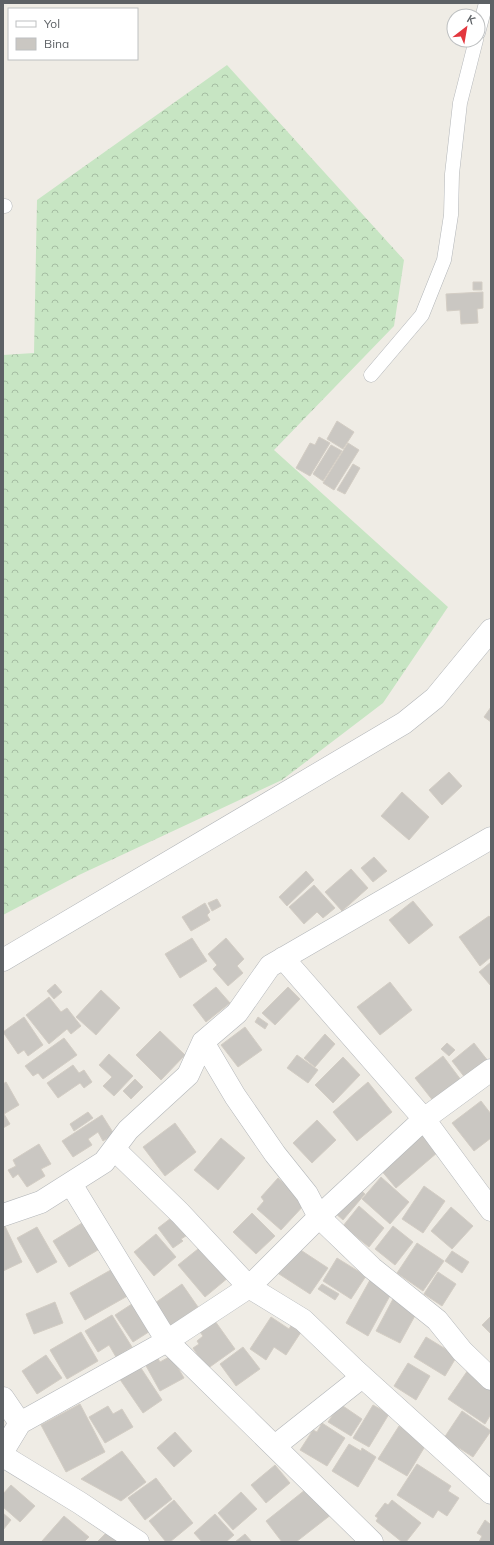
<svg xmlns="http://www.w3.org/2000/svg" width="494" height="1545" font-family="Mulish,sans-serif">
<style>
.forest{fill:url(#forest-crowns)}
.building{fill:#cac7c2;stroke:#d3cdc4}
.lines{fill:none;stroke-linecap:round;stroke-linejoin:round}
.service-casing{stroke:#b3b6b9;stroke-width:15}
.minor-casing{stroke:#b3b6b9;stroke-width:23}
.service{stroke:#fff;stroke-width:14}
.minor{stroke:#fff;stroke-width:22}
</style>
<defs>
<pattern id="forest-crowns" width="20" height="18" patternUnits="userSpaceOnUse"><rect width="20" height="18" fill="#c7e5c3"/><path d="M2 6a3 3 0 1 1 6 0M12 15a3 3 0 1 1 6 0" fill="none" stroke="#a5bda2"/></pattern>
</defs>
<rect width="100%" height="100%" fill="#efece5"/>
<path class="forest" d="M227 65 404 260 394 326 274 450 448 607 383 703 282 780 79 875 3 915V355L34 353 37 200Z"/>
<path class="building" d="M473 282H482V290H473Z
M483 292V308L477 309 478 323 461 324 460 310 447 311 446 294Z
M337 421 354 432 343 449 327 439Z
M319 437 330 443 310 476 296 468 310 443 315 445Z
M348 443 359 450 334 490 323 483Z
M331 445 342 451 323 481 313 474Z
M353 464 360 468 345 494 337 490Z
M491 707V722L484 717Z
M449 772 462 786 442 805 429 790Z
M402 792 429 817 409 840 381 816Z
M374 857 387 871 373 882 361 868Z
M351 869 368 888 342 911 325 892Z
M306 871 314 880 287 906 279 897Z
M314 885 335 908 323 918 317 912 304 924 289 907Z
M217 899 221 906 212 911 208 903Z
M413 901 433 925 409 944 389 920Z
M205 903 210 912 207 915 210 920 191 931 182 917Z
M489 916 491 918V957L480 966 459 937Z
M192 938 207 961 180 978 165 954Z
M226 938 244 959 237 966 243 973 228 986 213 969 217 965 208 954Z
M491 962V986L479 972Z
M390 982 412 1010 380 1035 357 1007Z
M55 984 62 992 54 999 47 991Z
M216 987 230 1003 206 1022 193 1005Z
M288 987 300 999 275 1025 262 1013Z
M101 990 120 1008 96 1035 76 1017Z
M49 997 61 1012 67 1008 81 1026 71 1034 67 1029 49 1044 26 1015Z
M24 1017 43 1045 28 1056 24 1050 18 1054 3 1032Z
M258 1017 268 1024 265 1029 255 1022Z
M245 1027 262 1050 238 1067 221 1045Z
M160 1031 185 1055 161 1080 136 1055Z
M325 1034 335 1044 315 1067 304 1058Z
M64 1038 77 1055 43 1079 38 1073 33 1076 25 1066Z
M447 1043 455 1050 449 1056 441 1049Z
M474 1043 488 1061 466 1079 452 1061Z
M109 1054 133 1076 114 1096 103 1086 112 1077 99 1065Z
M297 1055 318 1070 308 1083 287 1068Z
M443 1056 461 1080 434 1102 415 1078Z
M343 1057 360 1075 333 1103 315 1085Z
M73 1065 79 1073 84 1070 92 1082 84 1088 80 1083 58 1098 47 1083Z
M135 1079 143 1087 131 1099 123 1091Z
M6 1082 19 1105 4 1114 10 1124 3 1128V1084Z
M368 1082 392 1112 357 1141 333 1112Z
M481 1101 491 1114V1138L474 1151 452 1123Z
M88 1112 93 1118 74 1131 70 1124Z
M102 1115 114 1134 103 1141 98 1132 88 1139 92 1145 73 1157 62 1141Z
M317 1120 336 1140 312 1163 293 1143Z
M175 1123 196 1152 165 1176 143 1147Z
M422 1133 438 1152 396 1188 380 1169Z
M221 1138 245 1158 218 1190 194 1170Z
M39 1144 51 1164 41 1169 45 1176 27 1187 18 1174 13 1178 8 1170 16 1166 13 1160Z
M381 1177 409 1202 390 1224 362 1199Z
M278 1178 306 1203 281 1230 257 1209 264 1201 261 1197Z
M424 1186 445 1201 423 1233 402 1219Z
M357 1187 365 1194 343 1220 335 1213Z
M359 1206 384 1228 369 1247 343 1226Z
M451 1207 473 1226 452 1249 431 1231Z
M252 1213 275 1236 256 1254 233 1232Z
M175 1215 189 1234 181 1239 183 1241 173 1248 158 1228Z
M82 1223 84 1227 90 1224 103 1247 69 1267 53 1241Z
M4 1224 22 1262 3 1271V1225Z
M393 1226 413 1242 395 1265 375 1249Z
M37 1227 57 1262 37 1273 17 1238Z
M156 1234 176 1257 154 1276 134 1252Z
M417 1243 444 1261 423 1291 397 1273Z
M203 1245 229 1277 205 1297 178 1265Z
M293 1245 328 1268 310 1294 276 1272Z
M452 1251 469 1262 462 1273 445 1261Z
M337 1258 366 1276 351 1299 323 1281Z
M116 1267 131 1294 85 1320 70 1293Z
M438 1272 456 1284 442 1306 424 1294Z
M370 1280 392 1292 368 1336 346 1323Z
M182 1284 198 1307 171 1326 155 1303Z
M322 1284 339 1294 335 1300 318 1289Z
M393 1299 417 1312 400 1343 376 1331Z
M138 1300 155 1328 133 1342 115 1315Z
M55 1302 63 1323 34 1334 26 1314Z
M112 1315 132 1347 116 1357 109 1345 98 1352 85 1331Z
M491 1316V1334L482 1325Z
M271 1317 289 1329 295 1319 305 1326 286 1355 274 1347 266 1360 250 1349Z
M215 1321 235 1349 207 1369 193 1348 199 1344 197 1341 203 1336 200 1332Z
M81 1332 98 1361 67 1379 50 1350Z
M426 1337 457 1356 445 1376 414 1357Z
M243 1347 260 1369 236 1386 220 1364Z
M46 1355 62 1378 37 1394 22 1371Z
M171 1356 184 1378 160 1391 145 1364 157 1357 160 1362Z
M137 1362 162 1400 143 1413 119 1378Z
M408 1363 430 1376 416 1400 394 1386Z
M468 1370 491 1386V1414L485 1424 448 1399Z
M80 1404 105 1452 66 1472 41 1425Z
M340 1404 362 1419 351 1436 328 1422Z
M373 1405 389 1414 369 1447 353 1438Z
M108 1406 113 1414 122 1409 133 1427 105 1443 89 1417Z
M462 1411 491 1431 473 1457 444 1438Z
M322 1423 345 1438 327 1466 300 1450 313 1430 317 1432Z
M399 1426 427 1443 407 1476 378 1459Z
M175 1432 192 1451 174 1467 157 1448Z
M349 1444 361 1451 362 1448 376 1457 358 1487 332 1471Z
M122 1451 146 1482 121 1501 81 1479Z
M417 1464 451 1486 448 1491 459 1498 447 1516 438 1510 433 1518 397 1495Z
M275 1465 290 1483 266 1503 251 1485Z
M156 1478 172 1499 145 1520 128 1498Z
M11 1485 35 1506 20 1522 3 1507V1494Z
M310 1486 332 1514 296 1542H282L266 1521Z
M241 1492 257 1509 233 1530 218 1513Z
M174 1500 193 1523 170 1542H166L149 1521Z
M392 1500 421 1523 406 1542H402L376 1521 378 1518 375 1516 385 1503 388 1505Z
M3 1513 11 1520 3 1530Z
M215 1514 234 1535 226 1542H202L194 1533Z
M64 1516 89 1537 84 1542 42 1541Z
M485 1520 490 1524 491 1522V1542H479L482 1536 477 1533Z
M108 1531 119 1542H97Z
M245 1534 252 1542H235Z"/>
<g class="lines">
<defs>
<path id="service" d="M478 33 486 3
M3 206H5
M371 375 422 315 444 260 451 215 452 174 460 103 476 40"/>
<path id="minor" d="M283 958 424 1119 491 1210
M3 960 404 723 435 698 491 630
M203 1042 235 1096 275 1154 307 1194 319 1217 372 1268 437 1320 462 1351 491 1379
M114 1149 180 1213 249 1287 303 1320 355 1370 491 1493
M71 1184 167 1341 372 1542
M3 1215 41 1202 104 1162 128 1130 188 1075 203 1042 237 1013 270 966 491 838
M3 1398 20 1423
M275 1446 362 1377
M3 1451 20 1423 167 1341 249 1287 327 1209 424 1119 491 1070
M3 1456 80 1503 138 1542"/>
</defs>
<use href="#service" class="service-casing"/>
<use href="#minor" class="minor-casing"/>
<use href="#service" class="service"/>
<use href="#minor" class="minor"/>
</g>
<rect width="494" height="1545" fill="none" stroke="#5d6165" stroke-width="8"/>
<rect x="8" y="8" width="130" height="52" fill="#ffffff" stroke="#bec0c1"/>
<rect x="16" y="21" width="20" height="6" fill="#ffffff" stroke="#bec0c1"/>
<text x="44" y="28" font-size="12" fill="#5d6165">Yol</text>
<rect x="16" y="38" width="20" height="12" fill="#cac7c2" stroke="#bec0c1"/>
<text x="44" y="48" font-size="12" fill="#5d6165">Bina</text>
<g transform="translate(466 28) rotate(31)"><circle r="19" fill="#ffffff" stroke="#bec0c1"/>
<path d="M0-3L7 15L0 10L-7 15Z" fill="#e3373e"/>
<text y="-6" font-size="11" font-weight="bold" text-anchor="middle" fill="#5d6165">K</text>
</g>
</svg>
